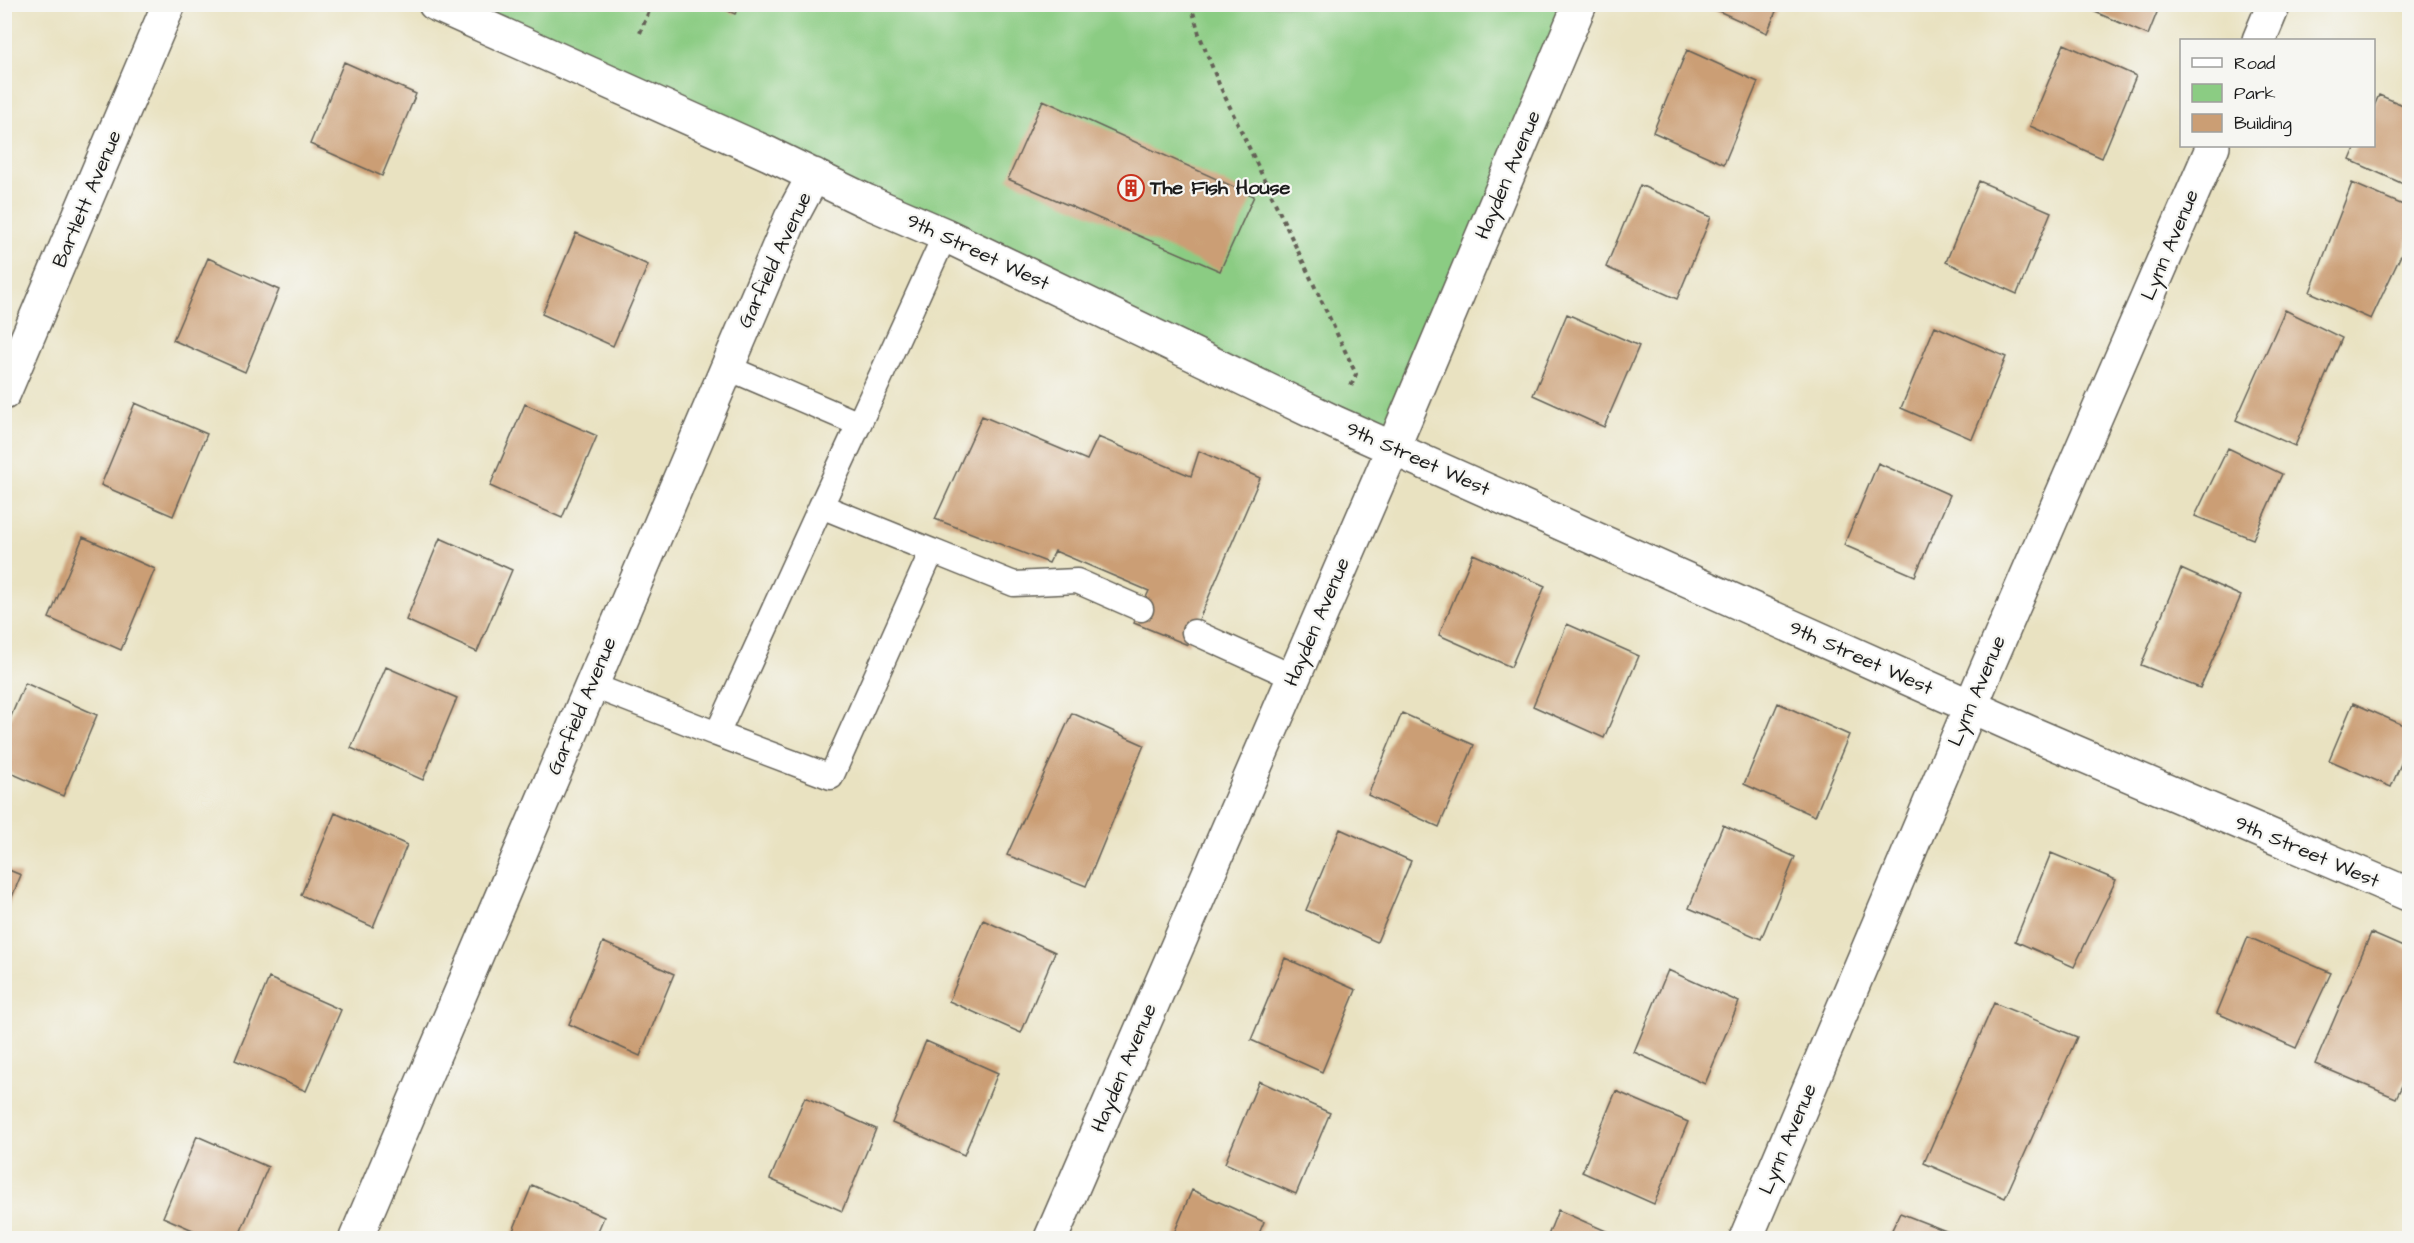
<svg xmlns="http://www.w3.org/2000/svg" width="2414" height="1243" font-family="'Architects Daughter',sans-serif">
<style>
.green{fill:#8bcc83;stroke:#547450;stroke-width:1.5}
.building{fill:#cb9e74}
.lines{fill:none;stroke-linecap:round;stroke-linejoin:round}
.lane-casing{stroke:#646156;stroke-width:27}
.street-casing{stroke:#646156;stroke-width:36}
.path{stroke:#646156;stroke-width:4;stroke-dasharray:4.5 4.5;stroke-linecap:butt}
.lane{stroke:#fff;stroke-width:24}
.street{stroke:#fff;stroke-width:33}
.labels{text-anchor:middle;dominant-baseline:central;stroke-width:4.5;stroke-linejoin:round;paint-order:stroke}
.street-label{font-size:20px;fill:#1c1c1c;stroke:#f6f6f2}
.poi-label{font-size:20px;font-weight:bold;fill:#1c1c1c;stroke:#f6f6f2;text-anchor:start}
</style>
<rect width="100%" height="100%" fill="#f6f6f2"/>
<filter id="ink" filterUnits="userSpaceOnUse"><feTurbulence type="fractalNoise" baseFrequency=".0167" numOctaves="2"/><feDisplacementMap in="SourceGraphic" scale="12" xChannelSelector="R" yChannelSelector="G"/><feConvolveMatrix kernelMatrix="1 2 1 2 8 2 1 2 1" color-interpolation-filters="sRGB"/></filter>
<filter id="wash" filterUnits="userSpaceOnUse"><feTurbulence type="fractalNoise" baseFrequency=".008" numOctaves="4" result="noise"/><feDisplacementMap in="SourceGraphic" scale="24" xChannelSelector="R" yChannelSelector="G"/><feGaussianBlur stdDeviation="1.35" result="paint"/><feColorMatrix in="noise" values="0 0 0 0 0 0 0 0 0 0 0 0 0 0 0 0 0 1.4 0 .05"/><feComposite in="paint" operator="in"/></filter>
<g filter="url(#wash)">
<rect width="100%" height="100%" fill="#e9e2c1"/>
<path class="green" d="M435 5H1580L1393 448Z"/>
<g id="blocks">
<path class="building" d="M713 4H740L735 14Z
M1703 4H1779L1767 33Z
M2079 5H2160L2148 35Z
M2064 44 2136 76 2102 158 2030 126Z
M1687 50 1758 82 1724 164 1653 132Z
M344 62 416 94 382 176 310 144Z
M2379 95 2410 108V187L2350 160 2356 146H2374V106Z
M1043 100 1254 196 1220 271 1008 179Z
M1979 181 2051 212 2017 294 1946 262Z
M2352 183 2410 208V236L2371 319 2310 292Z
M1640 185 1711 217 1677 299 1606 267Z
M576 233 648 265 613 346 542 314Z
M208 258 279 290 245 372 173 340Z
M2285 310 2342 338 2295 446 2236 420Z
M1567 314 1639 346 1604 427 1533 395Z
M1935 326 2006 357 1972 439 1901 408Z
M135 403 207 434 173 516 101 485Z
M525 404 597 436 562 518 490 486Z
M982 416 1087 460 1098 437 1191 476 1199 451 1260 478 1188 645 1134 623 1149 591 1055 551 1049 563 935 519Z
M2228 448 2282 474 2253 539 2195 516Z
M1878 463 1950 495 1915 576 1844 545Z
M83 537 155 569 121 650 49 618Z
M440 538 512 570 477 652 406 620Z
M1473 554 1545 586 1511 667 1439 635Z
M2181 569 2241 596 2200 688 2141 665Z
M1567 624 1639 656 1604 738 1533 706Z
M386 667 457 698 423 780 351 748Z
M25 683 97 715 63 796 4 770V733Z
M1778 703 1849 735 1815 816 1744 784Z
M2353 703 2410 728V743L2391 787 2329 760Z
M1072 713 1144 745 1086 886 1007 855Z
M1402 713 1474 745 1439 827 1368 795Z
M335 813 407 845 373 927 301 895Z
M1723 825 1795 857 1761 939 1689 908Z
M1340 829 1411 861 1377 942 1306 910Z
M2051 853 2116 880 2074 967 2015 941Z
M4 868 21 875 5 914H4Z
M983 920 1055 952 1021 1033 949 1001Z
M2371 933 2410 950V1069L2396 1098 2315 1064Z
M2248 937 2331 973 2296 1048 2217 1013Z
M603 942 674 974 640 1056 569 1024Z
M1285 958 1356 990 1322 1072 1251 1040Z
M1668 970 1739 1002 1705 1084 1634 1052Z
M269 978 341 1010 306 1091 235 1060Z
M1994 1003 2077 1037 2005 1198 1924 1163Z
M926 1041 998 1073 964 1155 892 1123Z
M1259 1081 1330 1113 1296 1194 1225 1163Z
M1616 1091 1688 1122 1654 1204 1582 1172Z
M805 1097 876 1129 842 1211 770 1179Z
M197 1136 268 1167 238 1238H211L163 1217Z
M532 1185 604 1217 595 1238H510Z
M1192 1190 1264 1222 1257 1238H1172Z
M1558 1210 1622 1238H1547Z
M1900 1213 1964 1238H1888Z"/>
</g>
</g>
<g filter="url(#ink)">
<use href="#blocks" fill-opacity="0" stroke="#646156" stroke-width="1.5"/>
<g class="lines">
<defs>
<path id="lane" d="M859 424 945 235
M932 551 1014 584 1077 581 1141 609
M1194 632 1293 677
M591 685 717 734 821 506
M717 734 831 777 932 551 821 506 859 424 726 367"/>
<path id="street" d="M435 4 769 154 866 201 945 235 1336 423 2026 731 2410 895
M2259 40 2274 4
M4 393 169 4
M356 1238 791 218 814 175
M1051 1238 1393 448 1580 4
M1746 1238 1987 668 2213 146"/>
</defs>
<use href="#lane" class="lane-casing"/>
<use href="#street" class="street-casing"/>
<path class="path" d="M1191 4 1199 34 1219 84 1356 374 1350 389
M585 8 587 4
M640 33 652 4"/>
<use href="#lane" class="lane"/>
<use href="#street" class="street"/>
</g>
</g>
<defs>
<symbol id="building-ring" viewBox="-11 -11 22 22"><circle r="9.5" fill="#f6f6f2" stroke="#c8321e" stroke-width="1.5"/><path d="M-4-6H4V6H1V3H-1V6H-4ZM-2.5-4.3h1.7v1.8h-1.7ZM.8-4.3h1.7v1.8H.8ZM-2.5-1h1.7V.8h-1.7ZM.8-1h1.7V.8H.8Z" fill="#c8321e"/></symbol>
</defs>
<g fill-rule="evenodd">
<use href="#building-ring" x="1116" y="173" width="30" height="30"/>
</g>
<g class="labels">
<g class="street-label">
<text transform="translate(1508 175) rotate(-67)">Hayden Avenue</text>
<text transform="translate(87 199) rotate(-67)">Bartlett Avenue</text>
<text transform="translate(2170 245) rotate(-67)">Lynn Avenue</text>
<text transform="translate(978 252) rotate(25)">9th Street West</text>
<text transform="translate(775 260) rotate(-65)">Garfield Avenue</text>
<text transform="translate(1418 459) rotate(24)">9th Street West</text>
<text transform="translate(1317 622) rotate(-67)">Hayden Avenue</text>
<text transform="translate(1861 658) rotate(24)">9th Street West</text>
<text transform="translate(1977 691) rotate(-67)">Lynn Avenue</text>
<text transform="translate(582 706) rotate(-67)">Garfield Avenue</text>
<text transform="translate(2307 852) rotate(23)">9th Street West</text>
<text transform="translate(1124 1068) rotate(-67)">Hayden Avenue</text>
<text transform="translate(1788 1139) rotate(-67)">Lynn Avenue</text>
</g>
<g class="poi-label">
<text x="1150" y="188">The Fish House</text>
</g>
</g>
<rect width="2414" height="1243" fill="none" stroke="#f6f6f2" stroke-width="24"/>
<rect x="2180" y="39" width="195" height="108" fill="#f6f6f2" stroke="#9f9f9c" stroke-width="1.5"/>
<rect x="2192" y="58" width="30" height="9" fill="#ffffff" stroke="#9f9f9c" stroke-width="1.5"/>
<text x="2234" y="69" font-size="18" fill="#1c1c1c">Road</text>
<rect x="2192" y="84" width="30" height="18" fill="#8bcc83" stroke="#9f9f9c" stroke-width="1.5"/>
<text x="2234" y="99" font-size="18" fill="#1c1c1c">Park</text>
<rect x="2192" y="114" width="30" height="18" fill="#cb9e74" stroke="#9f9f9c" stroke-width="1.5"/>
<text x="2234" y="129" font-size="18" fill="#1c1c1c">Building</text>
</svg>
